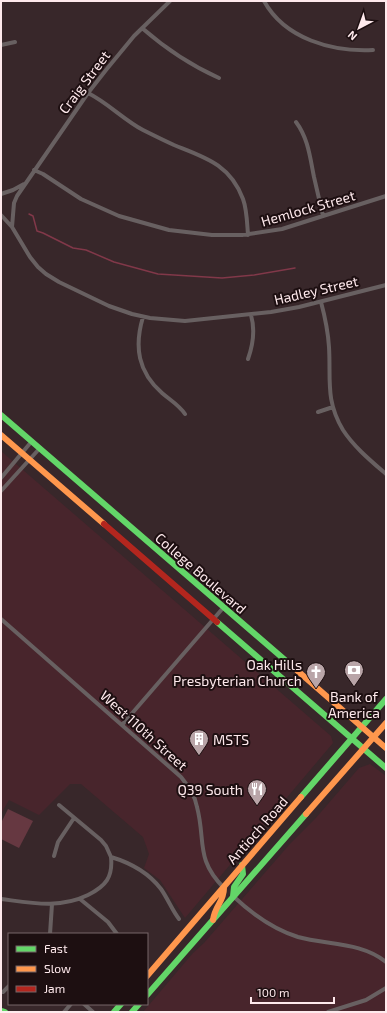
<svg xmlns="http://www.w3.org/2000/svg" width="387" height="1013" font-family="'Exo 2',sans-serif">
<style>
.built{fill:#48252c}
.green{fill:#663841}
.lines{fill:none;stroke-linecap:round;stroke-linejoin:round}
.stream{stroke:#813849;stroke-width:1.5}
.street{stroke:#686061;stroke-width:4}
.fast{stroke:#63d668;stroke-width:6}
.slow{stroke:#ff974d;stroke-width:6}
.jam{stroke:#b3261e;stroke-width:6}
.labels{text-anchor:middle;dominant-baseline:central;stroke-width:4;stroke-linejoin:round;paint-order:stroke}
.street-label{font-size:14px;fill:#fee9ec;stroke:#1d0f11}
.poi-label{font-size:14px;fill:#fee9ec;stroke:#1d0f11;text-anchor:end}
</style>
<rect width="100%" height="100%" fill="#38272a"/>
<path class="built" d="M1 451 331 736 333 743 185 918 160 880 144 868 149 854 143 837 81 784H70L39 815 9 800 1 814Z
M370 764 386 776V1012H143L193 953 204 943 289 845 315 819 359 768Z"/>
<path class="green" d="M8 809 33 821 19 848 1 839V823Z"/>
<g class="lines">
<path class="stream" d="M29 214 33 216 37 231 43 233 73 248 86 250 114 262 158 274 222 278 254 275 295 268"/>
<path class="street" d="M264 1C285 39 332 52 373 50
M142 28C165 48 190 65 219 78
M1 45 15 42
M88 93C108 103 124 120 143 130 153 135 163 140 174 145 204 157 230 164 243 199 247 210 247 222 248 235
M296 122C308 138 310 157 314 177 317 190 320 203 323 216
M34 170 43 174 81 199 119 216 169 230 212 235H242L282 229 386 196
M1 194 13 190 24 184
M1 215 12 227 30 257 38 267 46 274 59 282 109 306 132 314 150 318 185 321 271 312 299 307 386 285
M12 227 14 203 17 196 88 93 106 70 134 36 170 1
M321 302C325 317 328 331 329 347 331 379 325 400 343 430 354 447 371 461 386 474
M143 317C134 347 138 372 162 393 170 400 179 405 185 414
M248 359C253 345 255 329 251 315
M318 412 333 407
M1 478 32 441
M1 491 40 448
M1 619 181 777C188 786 195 795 197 807 206 841 195 859 224 888
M122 725 223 608
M59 805 101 840 106 846 111 857C131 863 148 872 161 889 168 899 172 910 179 919
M54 856 58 842 74 818
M233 896C252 914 273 929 298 937 327 945 362 942 386 962
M1 899C32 903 59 909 88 895 106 886 113 877 111 857
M80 899 108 922 117 934
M50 934 52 904
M3 992 9 986
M84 1004 93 1012
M64 1012 71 1004
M328 1012 366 1000 386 988"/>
<path class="fast" d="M1 415 292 666
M217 622 386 768
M301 797 386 699
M233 896 234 887 243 874 242 865
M147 995 306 814
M2 1011 5 1012
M114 1012 121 1004
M132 1012 139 1004"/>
<path class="slow" d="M1 435 104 524
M292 666 386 748
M306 814 386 723
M213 920C215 905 224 902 224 888
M147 976 301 797"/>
<path class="jam" d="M104 524 217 622"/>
</g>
<defs>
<symbol id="bank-pin" viewBox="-11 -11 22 30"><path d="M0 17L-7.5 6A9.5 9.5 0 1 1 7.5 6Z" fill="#b9a5a8" stroke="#1d0f11"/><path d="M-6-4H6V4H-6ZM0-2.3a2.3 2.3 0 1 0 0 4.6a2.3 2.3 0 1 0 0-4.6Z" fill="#fff"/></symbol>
<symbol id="church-pin" viewBox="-11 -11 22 30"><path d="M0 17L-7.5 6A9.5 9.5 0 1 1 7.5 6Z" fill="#b9a5a8" stroke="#1d0f11"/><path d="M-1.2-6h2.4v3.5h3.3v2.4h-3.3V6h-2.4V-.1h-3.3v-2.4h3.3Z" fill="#fff"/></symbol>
<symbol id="building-pin" viewBox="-11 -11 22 30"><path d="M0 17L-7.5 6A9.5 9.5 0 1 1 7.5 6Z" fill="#b9a5a8" stroke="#1d0f11"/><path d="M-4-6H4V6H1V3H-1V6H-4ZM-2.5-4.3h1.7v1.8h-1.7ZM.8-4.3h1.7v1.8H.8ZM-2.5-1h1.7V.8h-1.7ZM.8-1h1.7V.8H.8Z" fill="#fff"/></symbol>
<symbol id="restaurant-pin" viewBox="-11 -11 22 30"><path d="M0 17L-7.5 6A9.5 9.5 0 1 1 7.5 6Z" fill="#b9a5a8" stroke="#1d0f11"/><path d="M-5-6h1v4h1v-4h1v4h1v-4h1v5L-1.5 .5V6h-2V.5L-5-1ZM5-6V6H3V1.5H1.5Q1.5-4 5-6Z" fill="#fff"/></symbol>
</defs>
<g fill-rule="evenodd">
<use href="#bank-pin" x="343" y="659" width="22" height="30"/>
<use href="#church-pin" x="305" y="661" width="22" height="30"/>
<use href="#building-pin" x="188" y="728" width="22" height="30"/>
<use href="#restaurant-pin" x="246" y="778" width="22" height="30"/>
</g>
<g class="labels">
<g class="street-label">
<text transform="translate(84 82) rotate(-53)">Craig Street</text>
<text transform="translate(308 208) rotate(-16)">Hemlock Street</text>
<text transform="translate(316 290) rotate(-13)">Hadley Street</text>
<text transform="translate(201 573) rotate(41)">College Boulevard</text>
<text transform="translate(144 730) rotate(42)">West 110th Street</text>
<text transform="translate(257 830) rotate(-49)">Antioch Road</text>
</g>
<g class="poi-label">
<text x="302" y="664">Oak Hills<tspan x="302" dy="16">Presbyterian Church</tspan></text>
<text x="354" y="696" text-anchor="middle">Bank of<tspan x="354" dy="16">America</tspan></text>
<text x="213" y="739" text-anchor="start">MSTS</text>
<text x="243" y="789">Q39 South</text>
</g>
</g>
<rect width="387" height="1013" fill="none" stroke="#fee9ec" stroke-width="4"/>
<rect x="8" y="933" width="140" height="72" fill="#1d0f11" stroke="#776669"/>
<rect x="16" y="946" width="20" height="6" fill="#63d668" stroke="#776669"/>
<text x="44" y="953" font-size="12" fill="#fee9ec">Fast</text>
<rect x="16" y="966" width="20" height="6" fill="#ff974d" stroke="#776669"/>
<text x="44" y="973" font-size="12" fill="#fee9ec">Slow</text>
<rect x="16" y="986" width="20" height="6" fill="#b3261e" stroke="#776669"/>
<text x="44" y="993" font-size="12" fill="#fee9ec">Jam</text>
<g transform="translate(359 28) rotate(221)" stroke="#1d0f11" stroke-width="3" paint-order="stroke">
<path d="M0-3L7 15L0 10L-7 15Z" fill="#fee9ec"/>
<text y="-6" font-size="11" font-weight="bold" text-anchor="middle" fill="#fee9ec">N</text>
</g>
<path d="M251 997v6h83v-6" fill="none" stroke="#fee9ec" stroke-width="2"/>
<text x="257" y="997" font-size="12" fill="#fee9ec" stroke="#1d0f11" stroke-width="3" paint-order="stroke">100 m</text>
</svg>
